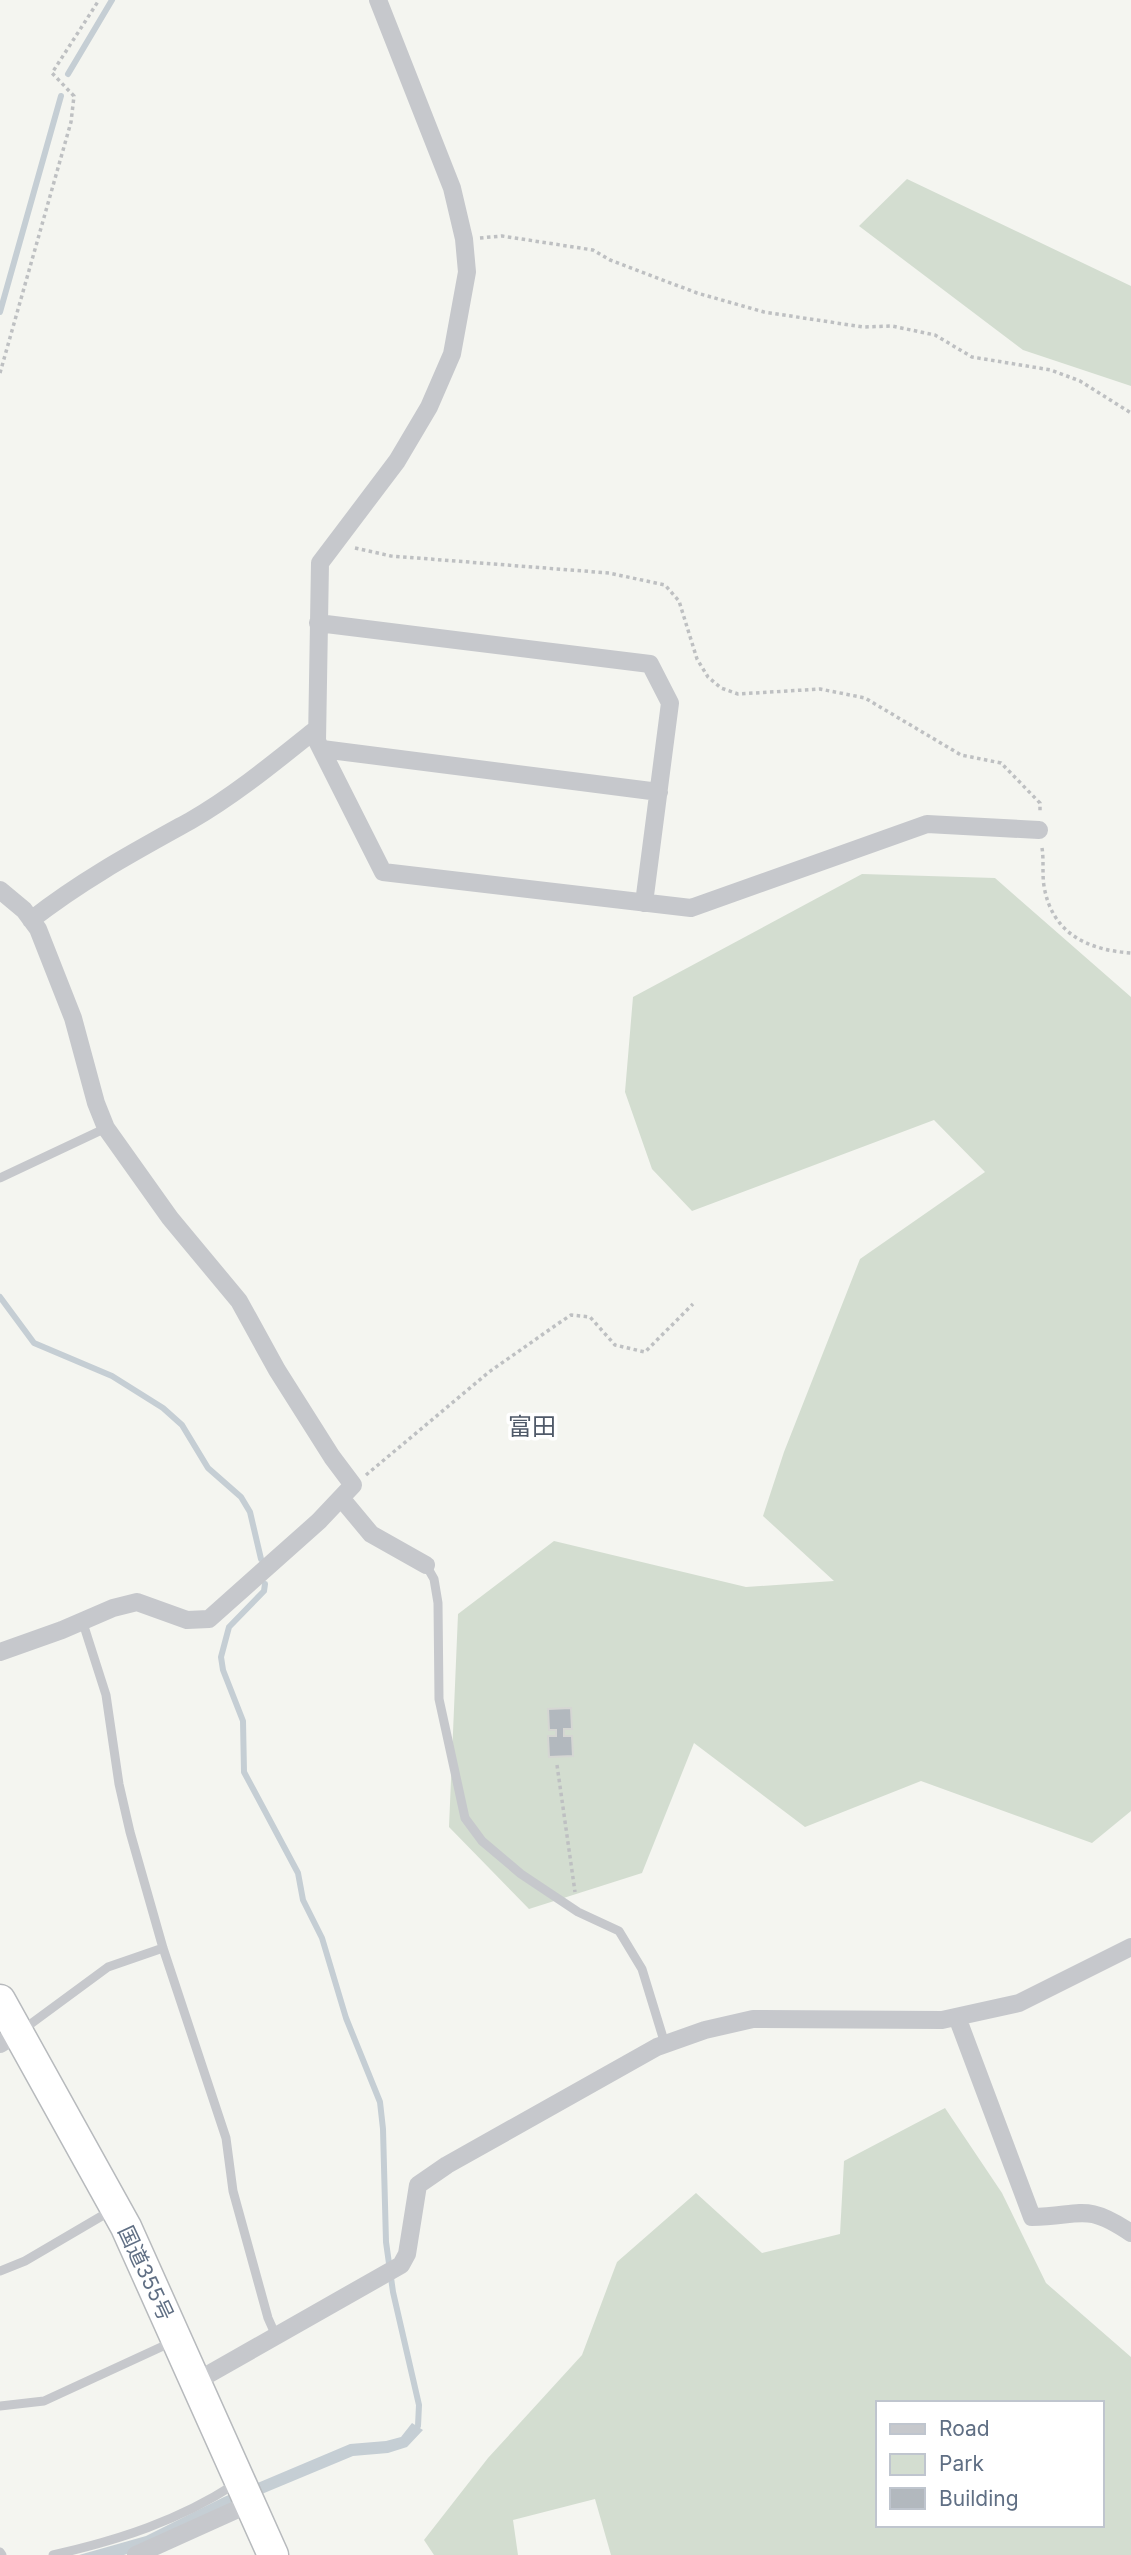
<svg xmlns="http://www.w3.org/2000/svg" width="1131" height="2555" font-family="Inter,'Noto Sans JP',sans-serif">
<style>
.green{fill:#d3ddd0;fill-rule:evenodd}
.water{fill:#c5ced4}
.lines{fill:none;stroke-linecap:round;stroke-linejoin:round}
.stream{stroke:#c5ced4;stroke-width:6}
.building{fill:#b2b8be;stroke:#d5d6d3;stroke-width:2}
.trunk-casing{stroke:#b7babd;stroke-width:33}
.path{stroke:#bec0c2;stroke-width:3.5;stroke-dasharray:3.5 3.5;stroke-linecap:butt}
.service{stroke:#c6c8cc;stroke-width:9}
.minor{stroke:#c6c8cc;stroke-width:18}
.trunk{stroke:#fff;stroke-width:30}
.labels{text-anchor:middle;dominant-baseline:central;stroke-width:7;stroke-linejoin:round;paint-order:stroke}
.street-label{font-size:21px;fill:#606f84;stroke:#fff}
.quarter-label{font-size:24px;fill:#4f5968;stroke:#fff}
</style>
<rect width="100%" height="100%" fill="#f4f5f0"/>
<path class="green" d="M907 179 1131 286V386L1023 350 859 226Z
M862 874 995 878 1131 997V1811L1092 1843 921 1781 805 1827 694 1743 642 1873 529 1909 449 1827 458 1614 554 1541 746 1587 834 1581 763 1516 784 1452 860 1259 985 1172 934 1120 692 1211 652 1169 625 1092 633 997Z
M945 2108 1002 2193 1046 2283 1131 2357V2555H611L595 2499 513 2520 518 2555H434L424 2540 488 2458 582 2355 617 2262 696 2193 762 2253 840 2234 844 2161ZM877 2403H1101V2525H877Z"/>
<path class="water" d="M412 2423 423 2430 407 2447 388 2453 353 2456 228 2508 148 2547 124 2555H79L146 2536 224 2497 350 2444 386 2441 401 2437Z"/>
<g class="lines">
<path class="stream" d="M68 74 112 0
M0 312 61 96
M0 1297 34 1343 112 1376 163 1408 182 1425 208 1468 241 1497 250 1512 261 1559
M265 1584 264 1591 229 1627 221 1657 223 1670 243 1721 244 1772 298 1873 303 1900 322 1938 346 2018 380 2102 383 2129 386 2242 393 2292 419 2405 418 2426 413 2431"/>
</g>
<path class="building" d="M571 1708 572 1729H564V1736H572L573 1756 549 1757 548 1736H556V1730H549L548 1709Z"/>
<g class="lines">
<defs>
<path id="trunk" d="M0 2000 126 2227 273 2555"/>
</defs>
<use href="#trunk" class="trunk-casing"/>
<path class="path" d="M480 238 502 236 593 250 610 260 697 293 764 312 863 327 892 326 935 335 972 357 1051 370 1080 381 1131 413
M0 373 71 122 74 96 52 73 99 0
M355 548 391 556 609 573 665 585 679 601 697 659 708 677 721 688 738 694 820 689 865 698 961 755 1001 763 1040 803V812
M1042 848C1044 860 1042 874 1044 886 1052 934 1088 950 1131 953
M366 1475 489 1372 559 1323 571 1315 590 1317 615 1345 645 1352 693 1304
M557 1765 575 1892"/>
<path class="service" d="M0 1178 106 1128
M426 1565 434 1579 438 1603 439 1699 465 1818 482 1841 521 1874 578 1912 619 1931 642 1969 665 2044
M82 1620 106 1695 119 1784 130 1832 163 1948 226 2138 233 2191 268 2318 276 2336
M21 2031 108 1967 163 1948
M0 2271 25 2261 112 2210
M0 2406 44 2401 172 2342
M0 2552 2 2555
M53 2555C119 2540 178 2521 235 2484"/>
<path class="minor" d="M378 0 452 188 464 239 467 272 452 354 429 407 397 461 320 563 317 741 383 872 691 908 927 824 1039 830
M318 623 650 664 670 703 644 903
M322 749 659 792
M0 890 24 910 38 929 73 1018 96 1103 106 1128 170 1218 239 1301 277 1370 332 1457 353 1485 319 1521 209 1619 187 1620 137 1602 113 1608 62 1630 0 1652
M31 920C82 880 134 852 190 821 235 795 275 762 315 730
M341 1498 371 1534 426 1565
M957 2017 1032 2217C1082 2216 1085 2202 1131 2233
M0 2044 18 2033
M195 2382 401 2265 407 2254 418 2185 447 2165 657 2047 705 2030 753 2019 942 2020 1019 2003 1131 1947
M136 2555 249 2504"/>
<use href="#trunk" class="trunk"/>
</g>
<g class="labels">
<g class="street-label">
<text transform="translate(146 2273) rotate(65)">国道355号</text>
</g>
<g class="quarter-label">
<text x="532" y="1426">富田</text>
</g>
</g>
<rect x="876" y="2401" width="228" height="126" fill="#ffffff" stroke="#bfc5ce" stroke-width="2"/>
<rect x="890" y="2424" width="35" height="10" fill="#c6c8cc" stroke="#bfc5ce" stroke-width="2"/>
<text x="939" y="2436" font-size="21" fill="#606f84">Road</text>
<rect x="890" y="2454" width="35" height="21" fill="#d3ddd0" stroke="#bfc5ce" stroke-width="2"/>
<text x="939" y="2471" font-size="21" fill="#606f84">Park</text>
<rect x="890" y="2488" width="35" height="21" fill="#b2b8be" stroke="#bfc5ce" stroke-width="2"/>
<text x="939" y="2506" font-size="21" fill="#606f84">Building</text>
</svg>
